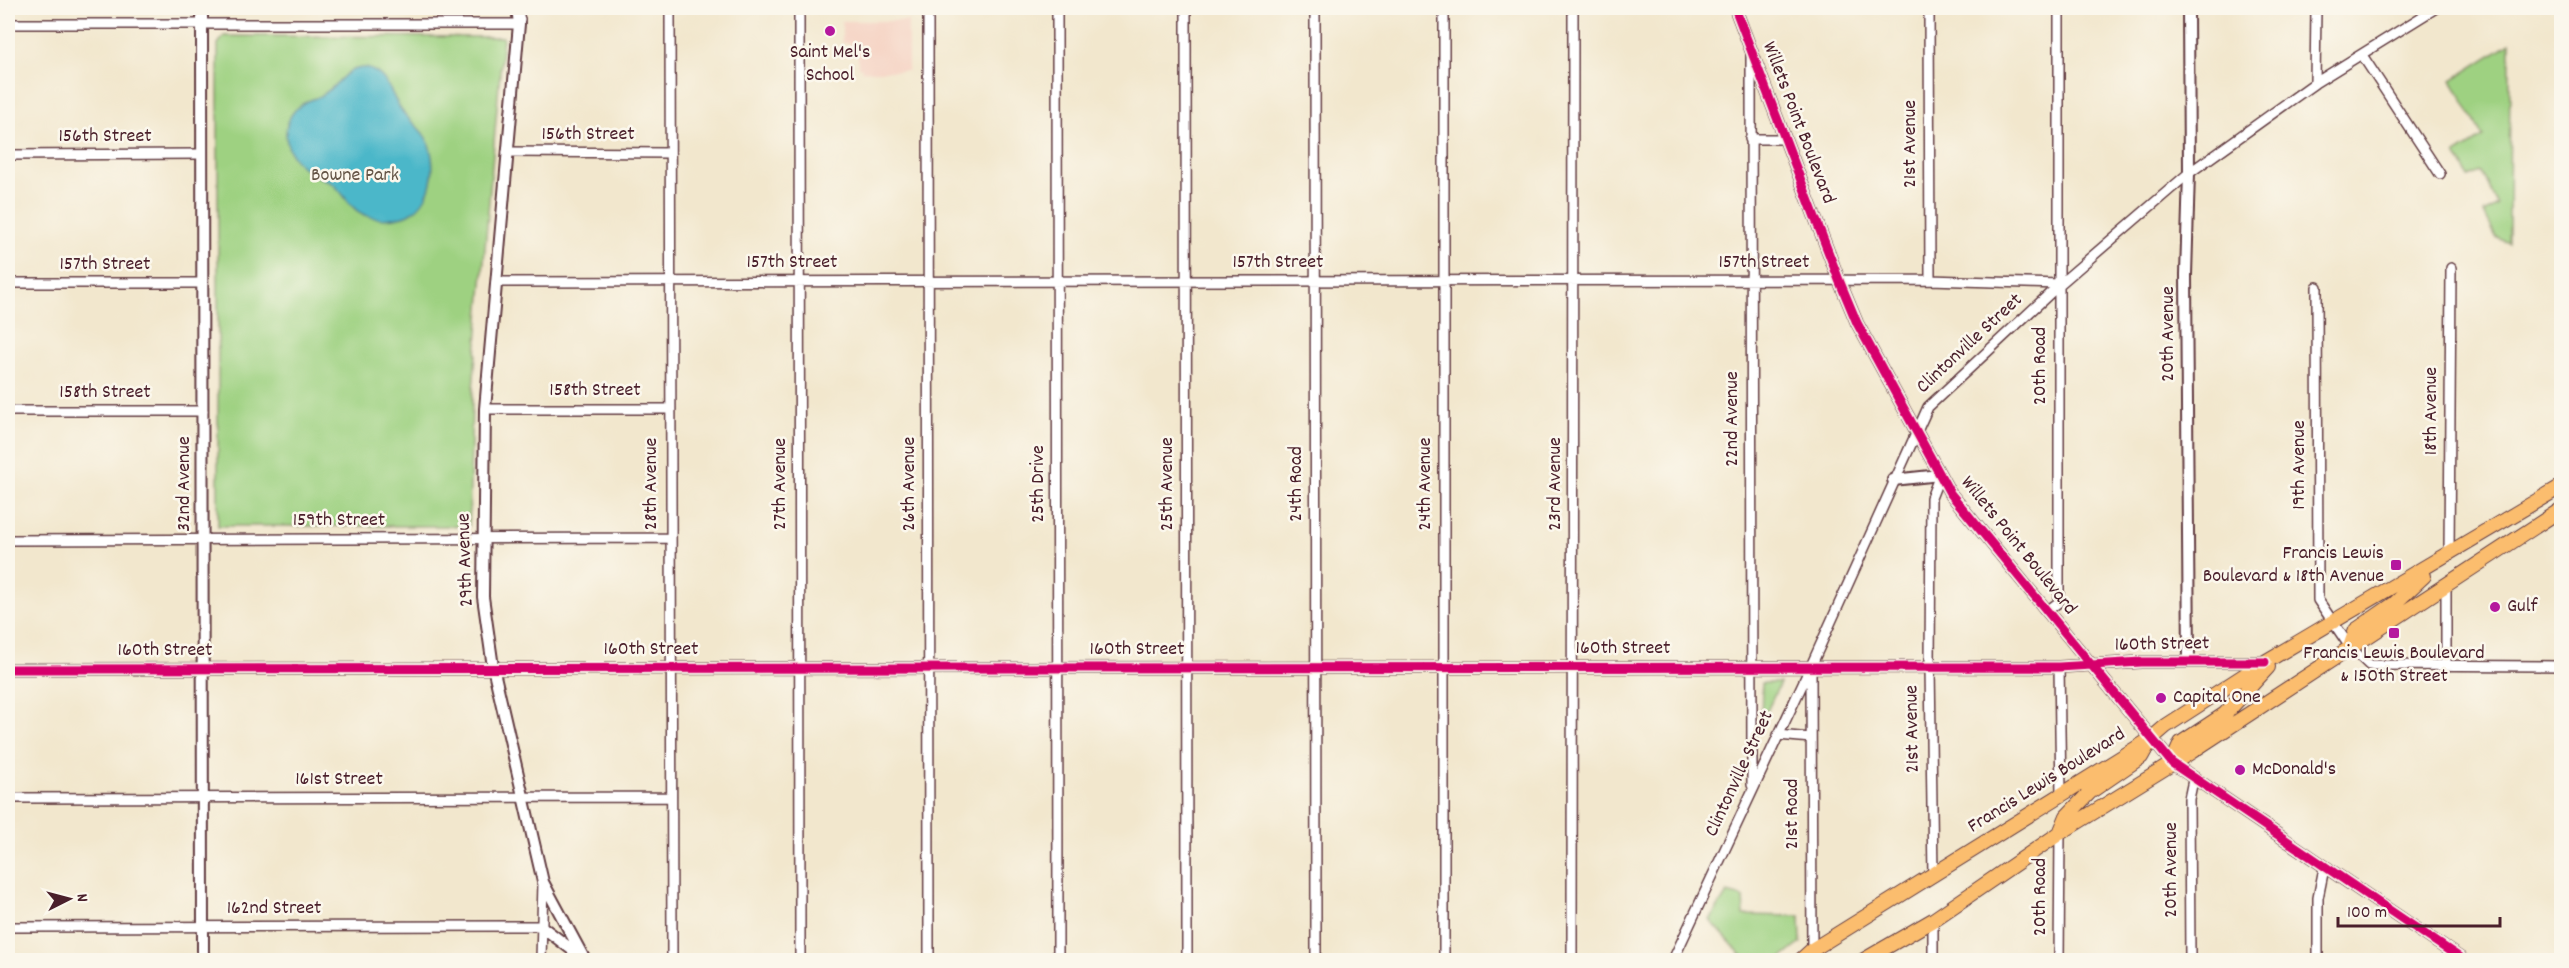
<svg xmlns="http://www.w3.org/2000/svg" width="2569" height="968" font-family="Dekko,sans-serif">
<style>
.built{fill:#f5d2c2}
.green{fill:#9ed181;stroke:#747856;stroke-width:1.5}
.water{fill:#4cb7c9;stroke:#4b6b7a;stroke-width:1.5}
.lines{fill:none;stroke-linecap:round;stroke-linejoin:round}
.minor-casing{stroke:#633d43;stroke-width:12}
.tertiary-casing{stroke:#633d43;stroke-width:14}
.primary-casing{stroke:#633d43;stroke-width:16}
.minor{stroke:#fff;stroke-width:9}
.tertiary{stroke:#fff;stroke-width:10}
.primary{stroke:#fbbd6e;stroke-width:14}
.cycleway-casing{stroke:#fbf7ec;stroke-width:13}
.cycleway{stroke:#d6006c;stroke-width:9}
.poi-dot{fill:#b5179e;stroke:#fbf7ec;stroke-width:2}
.labels{text-anchor:middle;dominant-baseline:central;stroke-width:5;stroke-linejoin:round;paint-order:stroke}
.poi-label{font-size:20px;fill:#4a1f2b;stroke:#fbf7ec;text-anchor:start}
.street-label{font-size:20px;fill:#4a1f2b;stroke:#fbf7ec}
.park-label{font-size:20px;fill:#635445;stroke:#fbf7ec}
</style>
<rect width="100%" height="100%" fill="#fbf7ec"/>
<filter id="ink" filterUnits="userSpaceOnUse"><feTurbulence type="fractalNoise" baseFrequency=".0167" numOctaves="2"/><feDisplacementMap in="SourceGraphic" scale="12" xChannelSelector="R" yChannelSelector="G"/><feConvolveMatrix kernelMatrix="1 2 1 2 8 2 1 2 1" color-interpolation-filters="sRGB"/></filter>
<filter id="wash" filterUnits="userSpaceOnUse"><feTurbulence type="fractalNoise" baseFrequency=".008" numOctaves="4" result="noise"/><feDisplacementMap in="SourceGraphic" scale="24" xChannelSelector="R" yChannelSelector="G"/><feGaussianBlur stdDeviation="1.35" result="paint"/><feColorMatrix in="noise" values="0 0 0 0 0 0 0 0 0 0 0 0 0 0 0 0 0 1.4 0 .05"/><feComposite in="paint" operator="in"/></filter>
<g filter="url(#wash)">
<rect width="100%" height="100%" fill="#f2e7cd"/>
<path class="built" d="M842 21H908V71H862V68L858 67V49H850V43H842Z"/>
<path class="green" d="M224 36 503 37 472 401 469 526H218V44Z
M2510 43 2509 243 2496 237 2484 213 2497 205 2481 172 2469 177 2456 154 2483 137 2452 80Z
M1762 683H1780L1761 724Z
M1727 893 1743 897 1744 915 1800 916 1801 943 1779 960H1746L1710 920Z"/>
<path class="water" d="M366 68C389 74 389 93 402 111 409 121 420 127 426 138 439 162 434 207 403 216 387 221 364 220 352 206 346 200 342 192 334 185 326 179 315 176 307 170 284 156 277 122 301 105 308 99 318 99 325 93 341 83 345 67 366 68Z"/>
</g>
<g filter="url(#ink)">
<g class="lines">
<defs>
<path id="minor" d="M670 8 672 960
M799 8 800 960
M928 8 929 960
M1057 8 1058 960
M1186 8 1187 960
M1315 8 1316 960
M1444 8V960
M1929 8 1930 280
M8 24H519L520 19
M1751 52 1752 785
M2362 55 2440 174
M2315 83 2316 8
M1750 139H1785
M507 152 670 153
M8 155 202 154
M496 282 1930 280 2060 284
M8 283H203
M2317 287 2318 600 2350 647 2369 665 2562 666
M485 409H670
M8 411H203
M8 540 670 538
M2449 554 2451 268
M2047 611 2059 602V8
M2059 667 2061 794
M2446 667V584
M1811 669 1812 960
M1778 735 1811 738
M8 798 671 797
M1933 876 1930 667 1931 498 1940 475
M1933 920V960
M8 927 541 926
M541 960 543 882
M1572 960 1573 8
M1673 960 1811 666 1928 407 2060 284 2189 173 2315 83 2436 8
M2059 960 2060 833
M2190 960 2189 799 2193 780
M2318 960V898L2324 868"/>
<path id="tertiary" d="M202 8 203 960
M517 8 519 24 485 409 483 597 493 667 543 882 585 960
M1735 8 1839 280 1857 323 1950 493 2172 763 2463 960
M2188 8 2189 173 2186 275 2189 661
M1893 480 1940 475
M8 669 2059 667 2141 662H2265
M541 926 579 955"/>
<path id="primary" d="M2350 647 2356 630 2394 604 2424 576
M2172 763 2181 743 2225 714 2268 667
M2060 833 2067 816 2090 792 2141 757 2150 741
M1801 960 1812 950 2151 739 2166 726 2265 662 2562 486
M1864 960 1933 920 2060 833 2191 752 2562 509"/>
</defs>
<use href="#minor" class="minor-casing"/>
<use href="#tertiary" class="tertiary-casing"/>
<use href="#primary" class="primary-casing"/>
<use href="#minor" class="minor"/>
<use href="#tertiary" class="tertiary"/>
<use href="#primary" class="primary"/>
<defs>
<path id="cycleway" d="M1735 8 1839 280 1857 323 1950 493 2172 763 2463 960
M8 669 2059 667 2141 662H2265"/>
</defs>
<use href="#cycleway" class="cycleway-casing"/>
<use href="#cycleway" class="cycleway"/>
</g>
</g>
<g class="poi-dot">
<circle cx="830" cy="31" r="6"/>
<rect x="2390" y="559" width="12" height="12" rx="3"/>
<circle cx="2495" cy="607" r="6"/>
<rect x="2388" y="627" width="12" height="12" rx="3"/>
<circle cx="2161" cy="698" r="6"/>
<circle cx="2240" cy="770" r="6"/>
</g>
<g class="labels">
<g class="poi-label">
<text x="830" y="53" text-anchor="middle">Saint Mel's<tspan x="830" dy="23">School</tspan></text>
<text x="2384" y="554" text-anchor="end">Francis Lewis<tspan x="2384" dy="23">Boulevard &amp; 18th Avenue</tspan></text>
<text x="2507" y="607">Gulf</text>
<text x="2394" y="654" text-anchor="middle">Francis Lewis Boulevard<tspan x="2394" dy="23">&amp; 150th Street</tspan></text>
<text x="2173" y="698">Capital One</text>
<text x="2252" y="770">McDonald's</text>
</g>
<g class="street-label">
<text transform="translate(1798 123) rotate(69)">Willets Point Boulevard</text>
<text x="588" y="135">156th Street</text>
<text x="105" y="137">156th Street</text>
<text transform="translate(1911 144) rotate(-90)">21st Avenue</text>
<text x="792" y="263">157th Street</text>
<text x="1278" y="263">157th Street</text>
<text x="1764" y="263">157th Street</text>
<text x="105" y="265">157th Street</text>
<text transform="translate(2169 334) rotate(-90)">20th Avenue</text>
<text transform="translate(1970 344) rotate(-43)">Clintonville Street</text>
<text transform="translate(2041 366) rotate(-90)">20th Road</text>
<text x="595" y="391">158th Street</text>
<text x="105" y="393">158th Street</text>
<text transform="translate(2432 411) rotate(-90)">18th Avenue</text>
<text transform="translate(1733 419) rotate(-90)">22nd Avenue</text>
<text transform="translate(2300 465) rotate(-90)">19th Avenue</text>
<text transform="translate(185 484) rotate(-90)">32nd Avenue</text>
<text transform="translate(652 484) rotate(-90)">28th Avenue</text>
<text transform="translate(781 484) rotate(-90)">27th Avenue</text>
<text transform="translate(910 484) rotate(-90)">26th Avenue</text>
<text transform="translate(1039 484) rotate(-90)">25th Drive</text>
<text transform="translate(1168 484) rotate(-90)">25th Avenue</text>
<text transform="translate(1297 484) rotate(-90)">24th Road</text>
<text transform="translate(1426 484) rotate(-90)">24th Avenue</text>
<text transform="translate(1556 484) rotate(-90)">23rd Avenue</text>
<text x="339" y="521">159th Street</text>
<text transform="translate(2018 546) rotate(51)">Willets Point Boulevard</text>
<text transform="translate(466 560) rotate(-92)">29th Avenue</text>
<text transform="translate(2162 645) rotate(-1)">160th Street</text>
<text x="1623" y="649">160th Street</text>
<text x="651" y="650">160th Street</text>
<text x="1137" y="650">160th Street</text>
<text x="165" y="651">160th Street</text>
<text transform="translate(1913 729) rotate(-91)">21st Avenue</text>
<text transform="translate(1740 774) rotate(-65)">Clintonville Street</text>
<text x="339" y="780">161st Street</text>
<text transform="translate(2047 781) rotate(-32)">Francis Lewis Boulevard</text>
<text transform="translate(1793 814) rotate(-90)">21st Road</text>
<text transform="translate(2172 870) rotate(-90)">20th Avenue</text>
<text transform="translate(2041 897) rotate(-90)">20th Road</text>
<text x="274" y="909">162nd Street</text>
</g>
<g class="park-label">
<text x="355" y="176">Bowne Park</text>
</g>
</g>
<rect width="2569" height="968" fill="none" stroke="#fbf7ec" stroke-width="30"/>
<g transform="translate(69 899) rotate(84)" stroke="#fbf7ec" stroke-width="4.5" paint-order="stroke">
<path d="M0-4.5L10 22L0 15L-10 22Z" fill="#4a1f2b"/>
<text y="-9" font-size="16" font-weight="bold" text-anchor="middle" fill="#4a1f2b">N</text>
</g>
<path d="M2338 917v9h162v-9" fill="none" stroke="#4a1f2b" stroke-width="3"/>
<text x="2347" y="917" font-size="18" fill="#4a1f2b" stroke="#fbf7ec" stroke-width="4.5" paint-order="stroke">100 m</text>
</svg>
